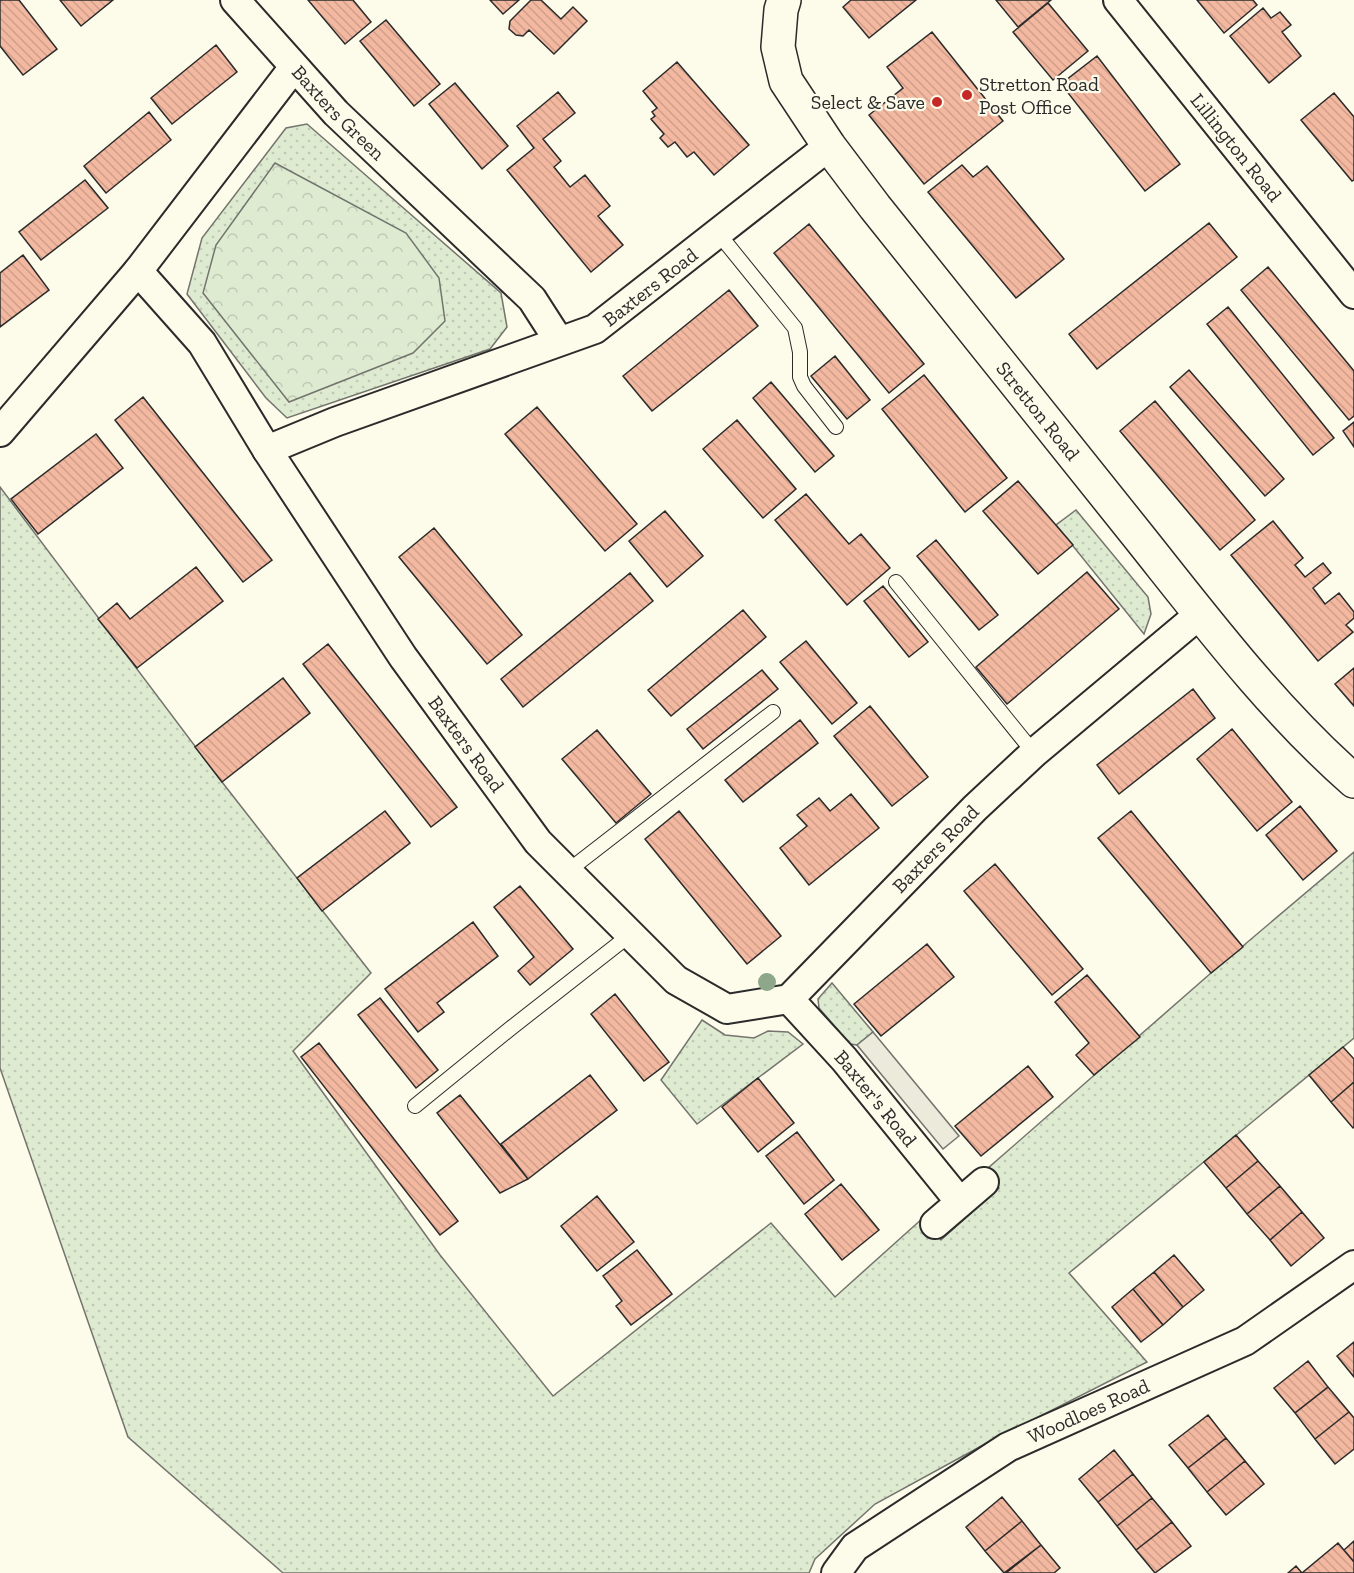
<svg xmlns="http://www.w3.org/2000/svg" width="1354" height="1573" font-family="'Zilla Slab',serif">
<style>
.grass{fill:url(#grass-dots);stroke:#74746e;stroke-width:1.5}
.forest{fill:url(#forest-crowns);stroke:#74746e;stroke-width:1.5}
.parking{fill:#eceadb;stroke:#74746e;stroke-width:1.5}
.building{fill:url(#building-back-hatch);stroke:#2b2b2b;stroke-width:1.5}
.lines{fill:none;stroke-linecap:round;stroke-linejoin:round}
.lane-casing{stroke:#2b2b2b;stroke-width:16}
.street-casing{stroke:#2b2b2b;stroke-width:32}
.secondary-casing{stroke:#2b2b2b;stroke-width:36}
.lane{stroke:#fdfbea;stroke-width:14}
.street{stroke:#fdfbea;stroke-width:28}
.secondary{stroke:#fdfbea;stroke-width:33}
.tree{fill:#8ea78a}
.poi-dot{fill:#c62828;stroke:#fdfbea;stroke-width:2}
.labels{text-anchor:middle;dominant-baseline:central;stroke-width:4.5;stroke-linejoin:round;paint-order:stroke}
.poi-label{font-size:20px;fill:#2b2b2b;stroke:#fdfbea;text-anchor:start}
.street-label{font-size:20px;fill:#2b2b2b;stroke:#fdfbea}
</style>
<defs>
<pattern id="grass-dots" width="8" height="8" patternUnits="userSpaceOnUse" patternTransform="scale(1.5)"><rect width="8" height="8" fill="#deebd1"/><path d="M2 2h.1M6 6h.1" fill="none" stroke="#bfcab4" stroke-width="1.8" stroke-linecap="round"/></pattern>
<pattern id="forest-crowns" width="20" height="18" patternUnits="userSpaceOnUse" patternTransform="scale(1.5)"><rect width="20" height="18" fill="#deebd1"/><path d="M2 6a3 3 0 1 1 6 0M12 15a3 3 0 1 1 6 0" fill="none" stroke="#bfcab4"/></pattern>
<pattern id="building-back-hatch" width="6" height="6" patternUnits="userSpaceOnUse" patternTransform="scale(1.5)"><rect width="6" height="6" fill="#f2b8a0"/><path d="M-1 5l2 2M0 0l6 6M5-1l2 2" fill="none" stroke="#d09e8a"/></pattern>
</defs>
<rect width="100%" height="100%" fill="#fdfbea"/>
<path class="grass" d="M307 124 501 293 507 327 490 349 287 418 266 398 187 294 202 238 286 128Z
M0 487 222 782 371 973 293 1051 440 1255 553 1396 771 1223 835 1297 924 1217 941 1240 999 1188 987 1169 1211 973 1354 852V1038L1069 1273 1147 1362 985 1444 875 1504 815 1559 809 1573H283L128 1437 0 1068Z
M1076 510 1148 597 1151 614 1144 634 1056 525Z
M832 983 873 1032 857 1045 850 1044 819 1008 818 999Z
M702 1020 725 1035 754 1038 768 1031 788 1032 803 1044 697 1124 661 1080Z"/>
<path class="forest" d="M275 163 406 233 439 278 445 321 413 353 289 402 203 293 216 245Z"/>
<path class="parking" d="M873 1032 959 1136 943 1149 857 1045Z"/>
<path class="building" d="M0 0H19L57 49 23 75 0 46Z
M60 0H113L81 26Z
M308 0H353L371 22 345 44Z
M490 0H519L503 14Z
M531 0H541L561 19 573 7 587 21 554 54 529 30 523 36 516 35 509 29 510 21Z
M851 0H916L869 38 843 7Z
M996 0H1051L1018 27Z
M1197 0H1253L1257 5 1224 33Z
M1048 3 1088 51 1053 80 1013 32Z
M1263 8 1271 18 1280 12 1291 25 1282 32 1301 56 1269 83 1230 36Z
M386 20 440 84 414 106 360 41Z
M932 32 1003 121 924 184 869 115 903 88 887 67Z
M216 45 237 72 172 124 151 98Z
M1097 56 1180 164 1145 191 1061 84Z
M677 62 749 145 714 175 694 152 687 157 675 142 668 147 660 138 664 134 651 119 655 116 652 112 657 108 643 91Z
M455 83 508 146 482 169 429 104Z
M558 92 575 113 543 139 561 161 554 167 570 187 585 175 610 206 598 216 623 245 591 272 507 170 534 148 517 126Z
M1334 93 1354 117V180L1352 181 1301 120Z
M149 112 171 140 106 193 84 166Z
M962 165 973 177 987 166 1064 259 1016 298 928 192Z
M85 180 108 208 41 260 19 232Z
M1209 223 1237 257 1097 369 1069 334Z
M809 224 924 364 889 393 774 253Z
M23 255 49 290 0 327V273Z
M1268 267 1354 371V416L1349 420 1241 290Z
M729 290 758 326 652 411 623 376Z
M1228 307 1334 438 1313 455 1207 324Z
M835 356 870 400 847 419 811 376Z
M1189 370 1284 479 1265 496 1170 387Z
M924 375 1007 478 965 512 882 409Z
M771 382 834 456 815 472 753 398Z
M143 397 272 560 243 582 115 420Z
M1155 401 1255 520 1220 550 1120 431Z
M537 407 637 524 605 551 505 434Z
M737 420 796 489 763 518 703 449Z
M1354 422V447L1343 431Z
M96 434 123 468 38 534 11 499Z
M1018 481 1073 545 1038 574 983 511Z
M806 494 849 544 861 534 890 568 847 605 775 520Z
M665 511 703 556 667 587 629 541Z
M1273 521 1303 558 1295 565 1305 577 1323 563 1331 573 1313 588 1325 604 1339 593 1354 612V618L1346 625 1353 632 1318 661 1231 555Z
M434 528 522 635 487 664 399 557Z
M936 540 998 615 979 630 917 556Z
M196 567 223 601 137 668 98 619 117 603 130 619Z
M1087 572 1119 609 1007 704 976 667Z
M630 573 653 601 523 707 501 679Z
M883 586 928 642 909 657 864 601Z
M743 610 766 637 671 716 648 690Z
M806 641 857 703 832 724 780 662Z
M328 644 457 807 431 827 303 664Z
M1354 668V706L1335 684Z
M762 670 778 689 703 749 687 729Z
M283 678 310 713 222 782 195 747Z
M1193 689 1215 718 1119 794 1097 765Z
M870 706 928 777 892 806 834 736Z
M800 720 818 743 743 802 725 780Z
M1232 729 1292 802 1257 831 1197 759Z
M597 730 651 794 616 823 562 759Z
M851 794 879 828 809 885 780 848 807 826 797 815 819 798 830 811Z
M1300 806 1337 851 1303 880 1266 835Z
M385 811 410 843 322 911 297 878Z
M679 811 781 936 747 964 645 839Z
M1131 811 1243 947 1211 973 1098 838Z
M995 864 1083 969 1052 995 964 891Z
M520 886 573 949 530 985 518 971 534 957 494 907Z
M473 922 498 956 437 1003 444 1012 418 1032 385 989Z
M927 944 954 977 881 1036 854 1004Z
M1087 975 1140 1037 1094 1075 1076 1055 1089 1043 1055 1002Z
M615 994 669 1062 644 1081 591 1014Z
M380 998 438 1070 416 1088 358 1015Z
M319 1043 458 1221 440 1235 301 1057Z
M1343 1047 1354 1059V1082L1331 1102 1309 1075Z
M1028 1066 1053 1097 981 1156 955 1126Z
M590 1075 617 1110 528 1179 501 1144Z
M758 1078 794 1123 758 1152 722 1107Z
M1354 1082V1127L1353 1128 1331 1102Z
M460 1095 528 1179 500 1193 437 1113Z
M797 1132 834 1180 804 1204 766 1156Z
M1236 1135 1258 1161 1226 1188 1204 1162Z
M1258 1161 1280 1186 1247 1214 1226 1188Z
M841 1184 879 1230 842 1260 805 1214Z
M1280 1186 1302 1212 1270 1240 1247 1214Z
M597 1196 634 1242 597 1271 561 1226Z
M1302 1212 1324 1238 1291 1266 1270 1240Z
M637 1250 672 1294 631 1325 616 1306 622 1301 603 1276Z
M1174 1255 1204 1290 1183 1307 1154 1272Z
M1154 1272 1183 1307 1163 1325 1133 1289Z
M1133 1289 1163 1325 1141 1342 1112 1307Z
M1354 1342V1377L1337 1356Z
M1308 1361 1328 1387 1295 1413 1274 1388Z
M1328 1387 1349 1412 1315 1439 1295 1413Z
M1349 1412 1354 1418V1449L1335 1464 1315 1439Z
M1208 1415 1226 1438 1188 1468 1169 1445Z
M1226 1438 1245 1461 1207 1492 1188 1468Z
M1114 1450 1133 1474 1098 1502 1079 1479Z
M1245 1461 1264 1484 1226 1515 1207 1492Z
M1133 1474 1152 1498 1117 1526 1098 1502Z
M1002 1497 1022 1521 985 1551 966 1527Z
M1152 1498 1172 1522 1136 1550 1117 1526Z
M1022 1521 1041 1545 1004 1573 985 1551Z
M1172 1522 1191 1546 1155 1573 1136 1550Z
M1354 1541V1562L1344 1550Z
M1338 1543 1354 1562V1573H1302Z
M1041 1545 1060 1568 1054 1573H1006Z
M1296 1566 1302 1573H1288Z"/>
<g class="lines">
<defs>
<path id="lane" d="M718 233 795 328 800 352V377L804 386 836 427
M896 582 1034 753
M568 871 773 712
M415 1106 511 1028 631 934"/>
<g id="street">
<path id="s1" d="M235 0 336 113 532 299 559 341"/>
<path id="s2" d="M1118 0 1354 294"/>
<path id="s3" d="M829 146 595 329 335 422 267 450 403 657 538 842 676 980 727 1009 789 999 975 808 1034 753 1200 614"/>
<path d="M138 271 202 343 267 450"/>
<path d="M0 432 138 271 294 67"/>
<path id="s4" d="M789 999 844 1059 960 1202"/>
<path d="M935 1224 984 1182"/>
<path id="s5" d="M836 1573 855 1547 1008 1447 1245 1341 1354 1265"/>
</g>
<g id="secondary">
<path id="s6" d="M784 0 781 10 778 47 786 81 829 146 875 207C963 317 1051 427 1139 537 1206 621 1273 710 1354 781"/>
</g>
</defs>
<use href="#lane" class="lane-casing"/>
<use href="#street" class="street-casing"/>
<use href="#secondary" class="secondary-casing"/>
<use href="#lane" class="lane"/>
<use href="#street" class="street"/>
<use href="#secondary" class="secondary"/>
</g>
<circle class="tree" cx="767" cy="982" r="9"/>
<g class="poi-dot">
<circle cx="967" cy="95" r="6"/>
<circle cx="937" cy="102" r="6"/>
</g>
<g class="labels">
<g class="poi-label">
<text x="979" y="84">Stretton Road<tspan x="979" dy="23">Post Office</tspan></text>
<text x="925" y="102" text-anchor="end">Select &amp; Save</text>
</g>
<g class="street-label">
<text stroke="none"><textPath href="#s1" startOffset="153">Baxters Green</textPath></text>
<text stroke="none"><textPath href="#s2" startOffset="189">Lillington Road</textPath></text>
<text transform="translate(650 287) rotate(-38)">Baxters Road</text>
<text stroke="none"><textPath href="#s6" startOffset="498">Stretton Road</textPath></text>
<text stroke="none"><textPath href="#s3" startOffset="1002">Baxters Road</textPath></text>
<text stroke="none"><textPath href="#s3" startOffset="1650">Baxters Road</textPath></text>
<text stroke="none"><textPath href="#s4" startOffset="132">Baxter's Road</textPath></text>
<text stroke="none"><textPath href="#s5" startOffset="303">Woodloes Road</textPath></text>
</g>
</g>
</svg>
